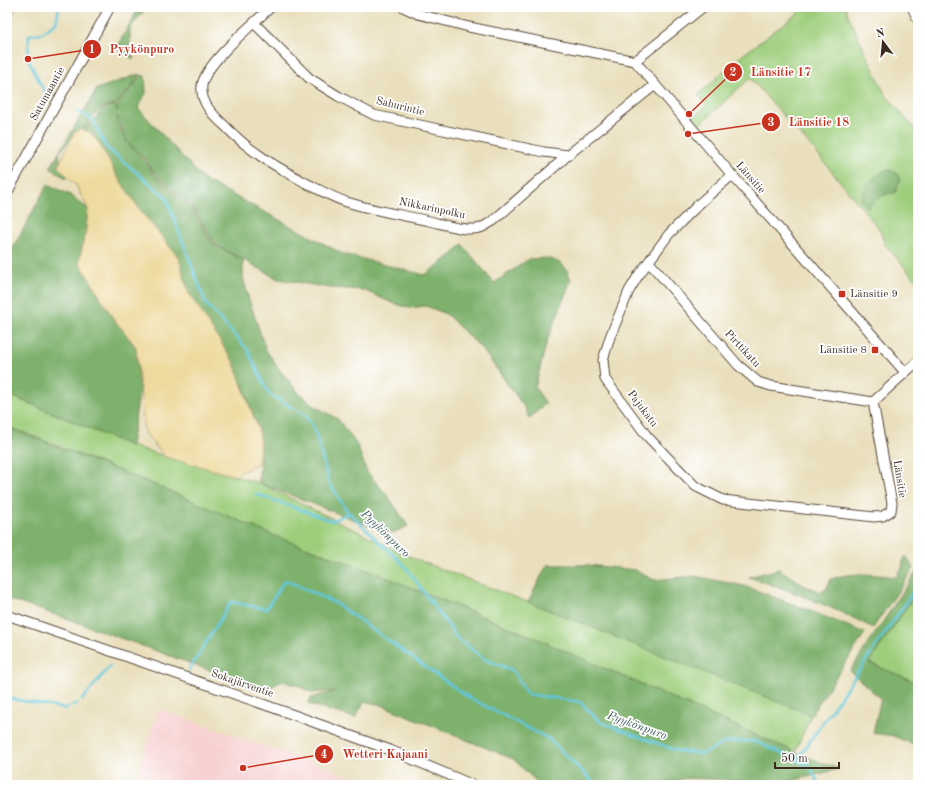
<svg xmlns="http://www.w3.org/2000/svg" width="925" height="792" font-family="'Old Standard TT',serif">
<style>
.built{fill:#f7d0d0}
.green{fill:#9ece7c;stroke:#6c7c4d}
.forest{fill:#7eb16c;stroke:#5c6e45}
.sand{fill:#eeda9e;stroke:#94825e}
.lines{fill:none;stroke-linecap:round;stroke-linejoin:round}
.stream{stroke:#60c8dc;stroke-width:2.5}
.minor-casing{stroke:#554536;stroke-width:11}
.minor{stroke:#fff;stroke-width:9}
.poi-dot{fill:#c8321e;stroke:#fff;stroke-width:1.5}
.labels{text-anchor:middle;dominant-baseline:central;stroke-width:3.5;stroke-linejoin:round;paint-order:stroke}
.street-label{font-size:11px;fill:#3b2a1e;stroke:#fff}
.poi-label{font-size:11px;fill:#3b2a1e;stroke:#fff;text-anchor:start}
.water-label{font-size:12px;font-style:italic;fill:#486160;stroke:#fff}
.leader{fill:none;stroke:#c8321e;stroke-width:1.5}
.callout-dot{fill:#c8321e;stroke:#fff;stroke-width:1.5}
.mark-label{font-size:12px;text-anchor:middle;font-weight:bold;fill:#fff}
.callout-label{font-size:12px;text-anchor:middle;font-weight:bold;fill:#c8321e;stroke:#fff;stroke-width:3.5;stroke-linejoin:round;paint-order:stroke}
</style>
<rect width="100%" height="100%" fill="#fff"/>
<filter id="ink" filterUnits="userSpaceOnUse"><feTurbulence type="fractalNoise" baseFrequency=".025" numOctaves="2"/><feDisplacementMap in="SourceGraphic" scale="8" xChannelSelector="R" yChannelSelector="G"/><feConvolveMatrix kernelMatrix="1 2 1 2 8 2 1 2 1" color-interpolation-filters="sRGB"/></filter>
<filter id="wash" filterUnits="userSpaceOnUse"><feTurbulence type="fractalNoise" baseFrequency=".012" numOctaves="4" result="noise"/><feDisplacementMap in="SourceGraphic" scale="16" xChannelSelector="R" yChannelSelector="G"/><feGaussianBlur stdDeviation="0.9" result="paint"/><feColorMatrix in="noise" values="0 0 0 0 0 0 0 0 0 0 0 0 0 0 0 0 0 1.4 0 .05"/><feComposite in="paint" operator="in"/></filter>
<g filter="url(#wash)">
<rect width="100%" height="100%" fill="#e9dfbc"/>
<path class="built" d="M158 709 375 785H134Z"/>
<path class="green" d="M800 7H846L848 15 885 94 918 133V283L884 243 880 230 814 150 750 78 698 126 692 119 707 105 698 95 735 61 802 10Z
M7 394 131 446 259 483 415 559 556 613 811 715 795 752 533 637 378 574 275 536 123 472 7 426Z
M918 590V683L869 663Z"/>
<path class="forest" d="M7 7H15L7 32Z
M139 7H147L130 28V49L134 59 128 56 119 49V43Z
M139 74 132 86 116 104 103 107 92 118 83 130 81 137 70 140 59 153 60 162 70 171 66 178 50 168 97 89Z
M140 75 145 76 146 93 138 108 203 179 343 254 425 275 454 253 462 244 494 283 529 259 549 258 562 264 567 270 571 280 547 341 535 388 546 403 529 419 525 408 485 353 478 345 446 314 426 306 409 308 390 302 363 290 330 288 278 279 215 244 192 207 154 173 147 161 127 141 117 116 118 123 126 141 146 162 153 174 191 208 214 245 243 260V277L249 300 266 350 279 369 300 394 316 407 338 419 357 445 367 472 388 496 408 526 393 533 386 532 259 483 260 434 243 386 210 327 188 292 178 258 140 210 84 130 104 108 115 105 117 111V105L133 86Z
M887 169 897 173 900 181 895 193C883 193 875 199 868 208L861 200C866 183 872 178 887 169Z
M47 185 69 194 88 209 86 230 79 262 113 318 136 347 140 387 131 446 7 394V259Z
M7 427 148 482 275 536 378 574 533 637 795 752 839 769 783 783 687 778 658 785H538L536 781 513 759 379 704 364 702 355 718 308 704 311 698 335 691 312 693 299 686 282 681 264 690 68 619 7 599Z
M906 556 914 568 873 628C833 607 792 591 749 577L779 569 803 585 821 592 826 589 831 579C852 571 875 575 898 577V572L902 568 903 561Z
M547 565H588L635 570 654 580 694 576 744 586 806 609 865 633 811 715 528 602Z
M918 569V590L869 663 918 683V746L893 736 873 733 881 698 872 691 850 671Z"/>
<path class="sand" d="M80 129 90 132 99 143 117 176 140 210 179 258 188 292 233 361 260 434 259 462 235 476 165 457 144 432 136 347 113 318 79 262 86 230 88 209 76 185 58 167 74 133Z"/>
<g class="lines">
<path class="stream" d="M53 96 44 91 28 59 29 35 42 33 56 23 59 7
M76 110 93 120 106 147 166 197 206 304 247 349 269 394 305 415 314 428 329 483 347 511 405 566 457 638 484 659 512 670 527 694 580 702 600 722 678 751 703 754 726 742 754 741 810 766 819 785
M256 494 332 521 349 513
M189 670 231 602 266 609 285 580 335 603 468 697 549 739 596 785
M7 698 65 709 77 703
M82 700 110 666
M797 760 918 585"/>
</g>
</g>
<g filter="url(#ink)">
<g class="lines">
<defs>
<path id="minor" d="M271 7C254 23 204 64 202 86 200 103 214 116 225 126 250 152 275 166 306 183 320 190 335 199 350 203 376 211 403 215 429 221 443 224 466 232 480 228 484 227 489 223 493 221L568 155 655 85
M403 7 418 14 469 27 635 61 732 175 905 372
M912 7 918 20
M254 23 309 78 338 96 374 115 544 152 568 155
M635 61 703 7
M732 175 701 202 669 234 638 276 629 291 610 337 603 360 605 379 647 436 695 486 723 500 874 517 883 516 891 511 892 503 873 402 918 361
M7 193 110 7
M649 262 738 365 758 382 771 386 873 402
M7 615 294 715 390 750 473 785"/>
</defs>
<use href="#minor" class="minor-casing"/>
<use href="#minor" class="minor"/>
</g>
</g>
<g class="poi-dot">
<rect x="838" y="290" width="8" height="8" rx="2"/>
<rect x="871" y="346" width="8" height="8" rx="2"/>
</g>
<g class="labels">
<g class="street-label">
<text transform="translate(48 94) rotate(-61)">Satumaantie</text>
<text transform="translate(400 107) rotate(14)">Sahurintie</text>
<text transform="translate(750 178) rotate(49)">Länsitie</text>
<text transform="translate(432 209) rotate(12)">Nikkarinpolku</text>
<text transform="translate(742 349) rotate(47)">Pirttikatu</text>
<text transform="translate(642 409) rotate(53)">Pajukatu</text>
<text transform="translate(899 479) rotate(81)">Länsitie</text>
<text transform="translate(242 684) rotate(19)">Sokajärventie</text>
</g>
<g class="poi-label">
<text x="850" y="294">Länsitie 9</text>
<text x="867" y="350" text-anchor="end">Länsitie 8</text>
</g>
<g class="water-label">
<text transform="translate(385 534) rotate(44)">Pyykönpuro</text>
<text transform="translate(637 726) rotate(20)">Pyykönpuro</text>
</g>
</g>
<path class="leader" d="M28 59L92 49M689 114L733 72M688 134L771 122M243 768L324 754"/>
<g class="callout-dot">
<circle cx="28" cy="59" r="4"/>
<circle cx="689" cy="114" r="4"/>
<circle cx="688" cy="134" r="4"/>
<circle cx="243" cy="768" r="4"/>
<circle cx="92" cy="49" r="10"/>
<circle cx="733" cy="72" r="10"/>
<circle cx="771" cy="122" r="10"/>
<circle cx="324" cy="754" r="10"/>
</g>
<g class="mark-label">
<text x="92" y="53">1</text>
<text x="733" y="76">2</text>
<text x="771" y="126">3</text>
<text x="324" y="758">4</text>
</g>
<g class="callout-label">
<text x="142" y="53">Pyykönpuro</text>
<text x="781" y="76">Länsitie 17</text>
<text x="819" y="126">Länsitie 18</text>
<text x="385" y="758">Wetteri Kajaani</text>
</g>
<rect width="925" height="792" fill="none" stroke="#fff" stroke-width="24"/>
<g transform="translate(883 42) rotate(344)" stroke="#ffffff" stroke-width="3" paint-order="stroke">
<path d="M0-3L7 15L0 10L-7 15Z" fill="#3b2a1e"/>
<text y="-6" font-size="11" font-weight="bold" text-anchor="middle" fill="#3b2a1e">N</text>
</g>
<path d="M775 762v6h64v-6" fill="none" stroke="#3b2a1e" stroke-width="2"/>
<text x="781" y="762" font-size="12" fill="#3b2a1e" stroke="#ffffff" stroke-width="3" paint-order="stroke">50 m</text>
</svg>
